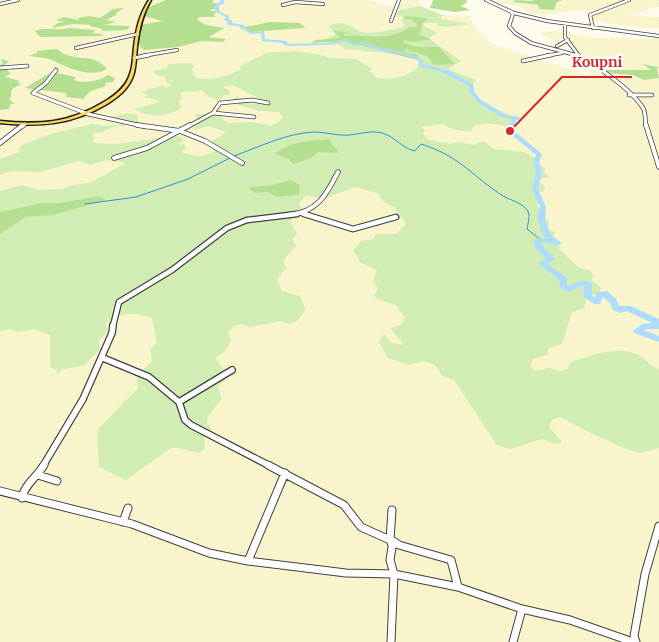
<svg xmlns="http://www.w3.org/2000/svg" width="659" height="642" font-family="Merriweather,serif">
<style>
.farmland{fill:#f8f4cb}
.green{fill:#d1edb3}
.forest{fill:#b4df91}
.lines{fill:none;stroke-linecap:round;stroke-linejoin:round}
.stream{stroke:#2e93d9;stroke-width:1}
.river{fill:#adddfb;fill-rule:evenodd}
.minor-far5-casing{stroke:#404040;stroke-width:4}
.minor-far4-casing{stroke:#404040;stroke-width:4.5}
.minor-far3-casing{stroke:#404040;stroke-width:5.5}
.minor-far2-casing{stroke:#404040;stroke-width:7}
.minor-far1-casing{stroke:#404040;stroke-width:8}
.minor-casing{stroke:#404040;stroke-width:9}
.major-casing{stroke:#1e1e1e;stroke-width:3}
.minor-far5{stroke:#fff;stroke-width:2.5}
.minor-far4{stroke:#fff;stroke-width:3}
.minor-far3{stroke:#fff;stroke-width:4}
.minor-far2{stroke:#fff;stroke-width:4.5}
.minor-far1{stroke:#fff;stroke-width:5.5}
.minor{stroke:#fff;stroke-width:7}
.major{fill:#ffd95e;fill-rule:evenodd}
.leader{fill:none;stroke:#d62828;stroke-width:2}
.callout-dot{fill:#d62828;stroke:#fff;stroke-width:2}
.callout-label{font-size:14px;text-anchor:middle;font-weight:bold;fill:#d62828;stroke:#fff;stroke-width:5;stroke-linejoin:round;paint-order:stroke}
</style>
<rect width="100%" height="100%" fill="#fffcee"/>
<path class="farmland" d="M0 0H371L385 6H395L407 0H419L421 8 441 15 470 16 475 28 492 44 588 75 591 70 608 64 601 58 579 55 575 50 542 35 541 32 553 31 597 38H633L628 40 649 39 659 35V642H0Z
M507 0 554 10 557 2 563 0H659V7H651L646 11 629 15 659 17V29L610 24 591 19 596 15 580 10 544 15 530 13 522 7 497 3Z"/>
<path class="green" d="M420 6 443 15 441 19 470 24 447 27 438 26 437 23H423L425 27 438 33 428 38 461 61 448 69 476 80 471 86 475 89 472 93 476 96 474 98C488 109 503 109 516 119L512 127 487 123 475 125 471 131C462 132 449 129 443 124L422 127 425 131 423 134 429 140 450 144 459 142 473 145 483 141 494 149 524 152 540 161 539 164 545 169 544 172 550 177 540 179 539 182 545 187 544 191 534 193 540 198 537 206 544 212 542 216 549 222 547 227 555 233 553 238 560 245 559 249 579 268 589 270 593 274 592 280 601 288 599 294 587 297 584 308 572 312 562 344 549 348 547 355 533 359 530 366 535 371 549 368 561 371 568 369 570 362C593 356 617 344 640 356 647 360 650 367 659 369V448L641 453 626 449 593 434 560 417 552 420 549 427 562 442 555 444 542 439 510 449 497 445 454 380 442 376 435 365 424 361 409 365 388 358 379 342 384 334 391 343 404 345 390 328 401 325 405 318 396 305 377 299 374 295 378 289 373 281 377 270 361 263 353 250 361 241 373 239 376 234H396L406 224 393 206 386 204 377 193 355 187 326 198 306 196 299 203 302 209 290 221 297 234 292 239 296 246 283 260 286 268 277 279 282 291 300 296 306 310 296 322 289 324 280 321 250 327 241 324 234 326 228 332 231 342 225 351 215 359 229 375 218 387 222 399 208 416 207 425 209 423 211 430 204 439 205 447 200 453C190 452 181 447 171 448L126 480 99 467 97 435 99 428 138 388 137 376 152 361 150 350 157 343 152 318C136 312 120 311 106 323L107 333 99 340 100 350 84 365 61 370 57 375V370L50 367V335L34 329 18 332 10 329 0 331V191L22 185 39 190 63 189 69 186 92 182 124 164V162L107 160 91 165 79 161 40 172 11 171 0 175V159L19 152 20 146 47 135 92 124 108 126 120 125 122 122 114 116 128 113 137 115 139 123 113 127 103 132 93 133 94 143 116 144 177 136 182 138 184 142 176 144H184L186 148 182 151 183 153C193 156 205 158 214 151L210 142 227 132 208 126 195 130 192 123 197 120 195 114H218L227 123 251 122 271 126 279 122 283 117 279 112 259 111 229 102 237 96 253 104 260 101 258 98 232 85 223 87 229 90 230 95H224L220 100 209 97 201 90 194 92 184 91 180 94 182 99 179 101 181 108C167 117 150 118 134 109L160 102 155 99 145 98 147 94 141 92 163 85 165 88 172 85 167 83 165 77 156 75 154 71 167 68 168 64 192 63 194 67 191 69 196 78C211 81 227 77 241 69L240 66 267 53 297 51 325 56 328 58 357 59 372 69 370 71 377 78C396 81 410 76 422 63L414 56 346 49 337 44 330 45 324 39 339 33 328 27C345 16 354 33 369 33 380 33 391 29 401 28L405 25 401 20 404 17 395 14 400 10Z"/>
<path class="forest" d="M166 0H213V3H220L218 8 209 10 218 12 213 14 216 17H199L197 20 206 25 224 28 209 37 225 39 224 42 202 41 178 47 144 50 139 45 141 25 162 21 144 16 147 8Z
M433 0H466L467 2 461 6 470 10 455 12 430 8Z
M515 0 534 1 532 0H563L557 2 554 10 539 9 538 5 513 2Z
M124 8 115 14H118L106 20 116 22 104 25 130 26 127 30 101 31 103 29 89 26 92 25 74 24 51 28 58 23 65 22 56 20 64 17 79 20 78 18 89 16 100 18 113 9Z
M405 16 426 18 427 20 421 24 422 27 419 35 432 39 413 42 405 40 402 42 416 47H439L455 64 433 65C428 50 415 56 406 48L404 52 418 55 417 60 345 41 311 43 316 40 340 38 332 30 351 33 343 34 344 36C367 34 390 42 409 27H417V24L413 22 414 20 403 18Z
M270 22 300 23 305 28 251 32 240 28Z
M69 28 95 30 92 33 103 34 101 36 40 37 35 31C44 27 58 31 69 28Z
M57 49C59 50 63 54 67 55 82 60 96 55 107 69 90 79 66 67 52 60 45 57 35 57 28 56L37 53V51Z
M0 59 9 61 2 67 11 73 5 77 20 81 17 82 21 84 12 89 10 100 14 103 10 105 9 109 0 110V65L3 63Z
M642 64 659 67 657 69 659 78 644 80 633 75 608 73 604 70H651Z
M52 72 76 77 74 80C84 84 99 81 108 75L115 78 113 82 105 83 106 86 91 91 84 97 85 99 66 97V93L25 88Z
M329 139 333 146 337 149 338 153 318 152 311 158 293 164 289 159 275 154C292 140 308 142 329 139Z
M291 180 300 185 299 195 277 197 267 192 254 193 250 189 251 187 272 185Z
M99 196 106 200 53 215 25 217 0 234V212L43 203H60Z"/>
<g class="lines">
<path class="stream" d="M234 156C259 147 287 133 314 132 326 132 337 136 349 135 361 134 370 130 382 133 396 137 401 148 415 151L421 144C459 156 469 173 500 194 508 200 522 202 527 210 531 215 528 223 527 229L541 240
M85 204 136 197 188 179 230 158"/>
<path class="river" d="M220 0H224V3L219 6V11L229 16 228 19 233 21 231 23 245 25 244 27 253 32 264 31 265 39 286 41 288 44 328 43 345 39 355 44 362 42 377 47 410 54 423 60V64L449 71 473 84 474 91 480 99 505 115 520 117V119L516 121 513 130 542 154 539 162 542 173 538 189 546 207 545 217 550 234 562 243 558 245 541 242 542 245 555 259 547 263 567 278V286C577 283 583 277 592 284V296L595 297 597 292 607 291 616 299 619 306H631L659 319V329H647L644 330 659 336V342L634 333 633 331 642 324 652 323 627 311 621 313 613 310 609 302 603 297 600 304H594L584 297 583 285 568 292 559 287 560 281 538 263 546 258 535 248 533 241 541 238 548 239 543 235 537 217 540 207 532 189 536 173 533 162 536 155 507 131 512 119 501 117 476 101 469 91V86L439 71 418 66 419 61 406 55 377 50 362 44 355 46 344 41 328 45 288 46 284 45 283 43 262 41 261 33 251 34 238 26 227 25 228 22 224 20 226 17 215 11V5L220 2Z"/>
<defs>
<path id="minor-far5" d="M486 0 514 13 547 21 659 36
M0 4 18 0
M283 5 295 2 323 4
M511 12 513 14 509 26 515 33 531 43 579 56
M391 21 399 0
M565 24V37L579 56
M593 28 590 15 629 0
M557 46 568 40
M76 48 138 34
M142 56 177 50
M545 56 562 53"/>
<path id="minor-far4" d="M576 55C594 63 632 90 643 108 646 113 645 120 646 127
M134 58 149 55
M523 61 551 55
M0 68 27 66
M56 70 46 83 33 93 88 114 147 127
M629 95H652
M213 113 220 103 252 100 268 103
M22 127 25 124
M187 127 213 113 254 117"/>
<path id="minor-far3" d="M137 125 180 131 205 141 242 163
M646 125 659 167
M0 143 23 125
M114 158 147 148 190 125
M301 213 308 215
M289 215C318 212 326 195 338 172"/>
<path id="minor-far2" d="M304 214 353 229 396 217
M113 326 119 302 172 270 227 228 247 220 297 214"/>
<path id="minor-far1" d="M103 358 149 377 179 402 232 370
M179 402 185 420 191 425 270 466
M43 466 83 399 112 333 113 325"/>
<path id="minor" d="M268 465 344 505 361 527 390 540
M38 475 57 481
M0 491 132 524 209 553 248 561 346 573 394 574 458 587 522 609 570 620 633 642
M22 498C24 485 37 477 44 465
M123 522 128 508
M393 541 399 545 451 560 458 587
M248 561 285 473
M391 642 394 574 390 560 393 541 392 545 390 540 392 510
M513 642 522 609
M636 642 634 636 645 574 659 526"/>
<path id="major" d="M149 0H151C142 15 139 30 137 47 136 56 136 65 134 73 130 88 119 96 107 104 72 125 39 127 0 123V121C39 125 70 123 104 102 116 95 126 87 130 74 133 66 133 56 134 47 136 30 139 15 149 0Z"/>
</defs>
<use href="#minor-far5" class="minor-far5-casing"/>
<use href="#minor-far4" class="minor-far4-casing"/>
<use href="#minor-far3" class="minor-far3-casing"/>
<use href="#minor-far2" class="minor-far2-casing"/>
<use href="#minor-far1" class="minor-far1-casing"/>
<use href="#minor" class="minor-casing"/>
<use href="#major" class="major-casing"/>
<use href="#minor-far5" class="minor-far5"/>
<use href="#minor-far4" class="minor-far4"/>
<use href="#minor-far3" class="minor-far3"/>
<use href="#minor-far2" class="minor-far2"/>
<use href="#minor-far1" class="minor-far1"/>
<use href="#minor" class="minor"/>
<use href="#major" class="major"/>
</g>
<path class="leader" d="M510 131L562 77H632"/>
<circle class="callout-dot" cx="510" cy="131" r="5"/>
<g class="callout-label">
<text x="597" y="67">Koupni</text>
</g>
</svg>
